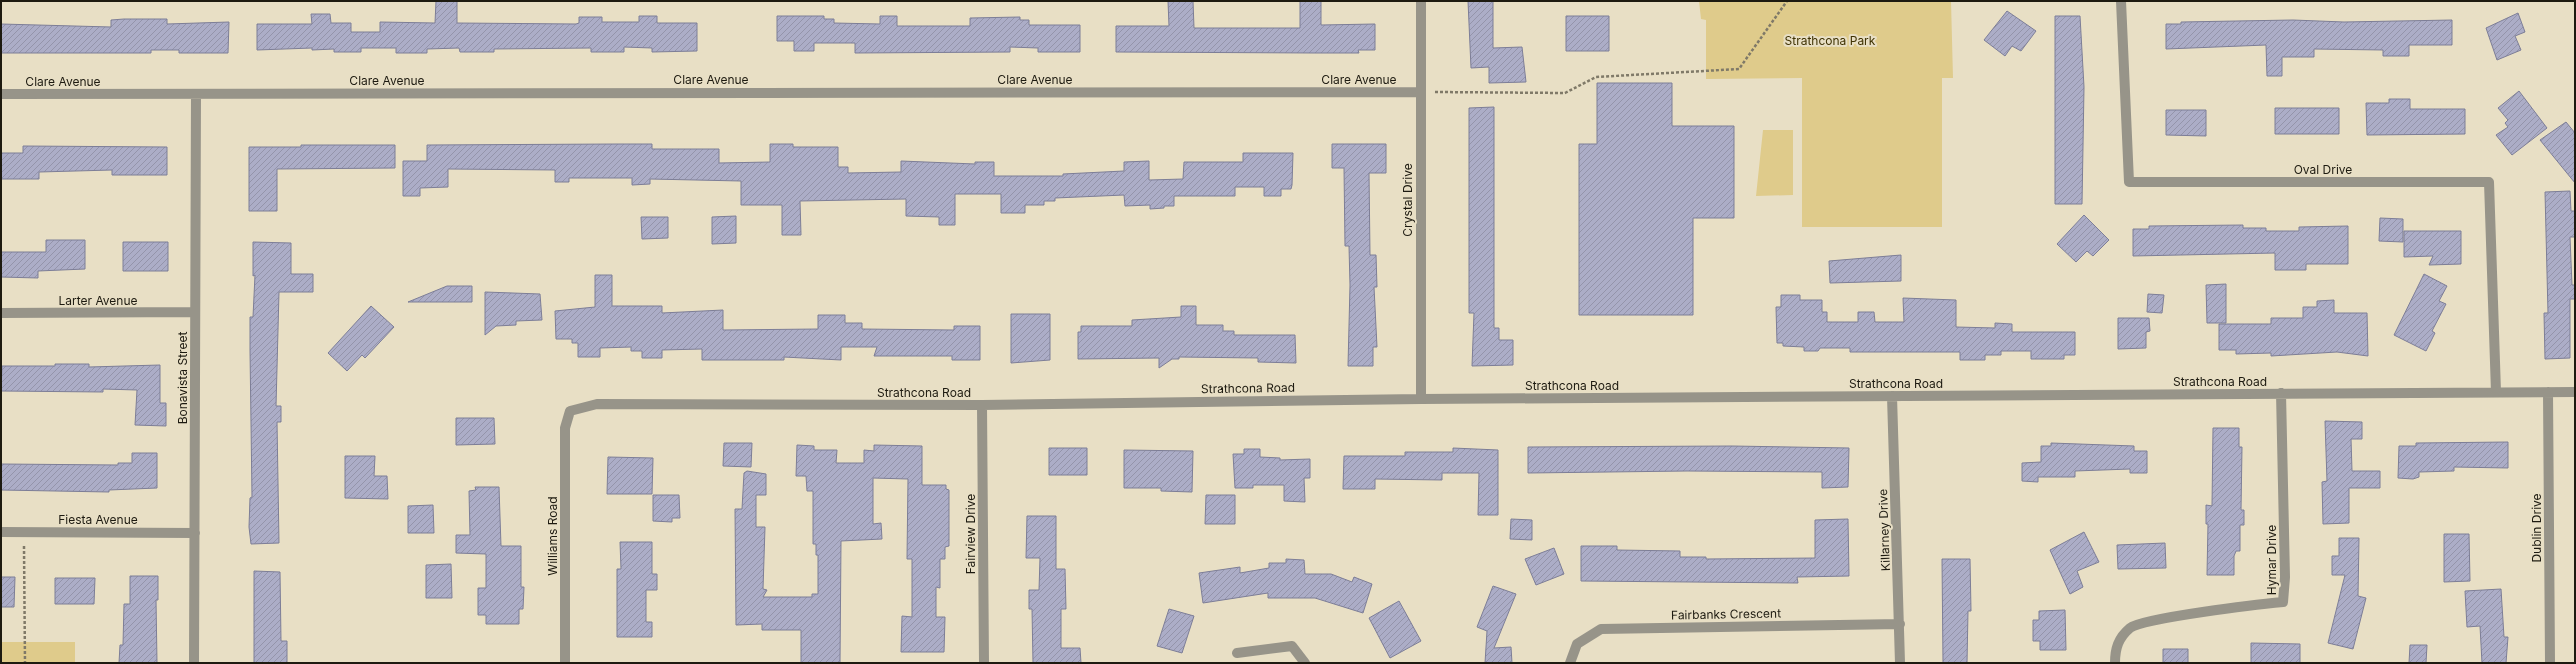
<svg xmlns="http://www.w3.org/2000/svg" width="2576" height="664" font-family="Inter,sans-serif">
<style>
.green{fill:#dfcb8b}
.building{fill:url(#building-hatch);stroke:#7d7e97}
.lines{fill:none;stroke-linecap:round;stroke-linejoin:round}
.path{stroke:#7f7968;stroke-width:2.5;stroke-dasharray:3 2;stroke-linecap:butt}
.street{stroke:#979489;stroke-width:10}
.labels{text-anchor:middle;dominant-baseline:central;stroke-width:4;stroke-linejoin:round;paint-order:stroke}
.park-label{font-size:12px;fill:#3f3203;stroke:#e8dfc5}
.street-label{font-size:12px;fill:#1d1a10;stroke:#e8dfc5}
</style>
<defs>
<pattern id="building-hatch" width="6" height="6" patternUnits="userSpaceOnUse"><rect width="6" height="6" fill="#acadc7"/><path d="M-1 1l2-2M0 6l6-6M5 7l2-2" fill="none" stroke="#9494aa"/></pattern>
</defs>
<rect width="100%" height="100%" fill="#e8dfc5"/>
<path class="green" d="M1699 1H1951L1953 78H1942V227H1802V78L1706 79V20L1701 19Z
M1763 130H1793V195L1756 196Z
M1 642H75V663H1Z"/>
<path class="building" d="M436 1H457V23L576 24 579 23V17H602V22H639V16H657V23H697V51L652 52V48L624 47V52H591V48L494 49V52H460L459 48 427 49V53H396V48H361V52H334V49L312 50V48L257 50V24H312L311 14H330L331 23H351V32H380V22L435 23Z
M1168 1H1193L1194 28H1300V1H1321V25L1375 24V50H1358L1359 53H1313L1116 52V26H1169Z
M1468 1H1493V48L1522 47 1526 82 1489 83V67L1471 68Z
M2007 11 2036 31 2021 51 2012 46 2005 56 1984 40Z
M2518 13 2525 32 2515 36 2521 50 2497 60 2486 28Z
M777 16H824V19H834V23L880 24V16H897V26H970V18L1020 17V20H1029V25H1080V52H1038V48L1010 47V52L855 53V43H814V51H794V41H777Z
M1566 16H1609V51H1566Z
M2055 16H2080L2084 87 2082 204H2055Z
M124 19H167V24L229 22 228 53H179V50H151V53H1V24L111 27V20Z
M2293 20 2344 22 2452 20V45H2409V56H2383V50L2314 49V57H2282V76H2267L2266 45 2166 49V24H2181V22Z
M1597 83H1672V126H1734V218H1693V315H1579V144H1597Z
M2519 91 2547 128 2512 155 2496 135 2508 127 2505 123 2508 120 2498 108Z
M2389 99H2410V109H2465V134L2367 135 2366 103H2389Z
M1494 107V328H1499V340H1513V365L1472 366 1474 313H1469V108Z
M2275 108H2339V134H2275Z
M2166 110H2206V136L2166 135Z
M2566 122 2575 133V183L2540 140Z
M616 144H652V149H719V163L770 162V144H793V147H838V167H848V173L901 172V161L975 164V162H994V176H1063V174L1124 171V162L1149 161V180L1183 179 1184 162H1243V153H1293L1292 185 1291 189H1281V196H1264V187H1235V196H1174V206H1164V208L1150 209V205L1125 206 1124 195 1055 198V201H1044V205H1025V213H1001V194H955V225H939V217L906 216V199L800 201 801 235H782V205H741V181L650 179V184L632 185V178H569V182H555V170L448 169V187L420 188V196H403V161H427V145Z
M1332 144H1386V173H1369L1370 255H1376L1377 287H1374L1377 347H1373V366H1348L1350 285 1349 246H1345L1344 168H1332Z
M301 145H395V168L277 169V211H249V147H301Z
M23 146 167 147V175H112V170L39 172V179H1V153H23Z
M2570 191 2571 211H2575V237H2570L2572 285H2575V299H2570V358L2545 359 2544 313H2548L2545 192Z
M2084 215 2109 240 2093 256 2087 251 2076 262 2057 244Z
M736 216V243L712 244V217Z
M641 217H668V238L642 239Z
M2380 218 2403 219V242L2379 241Z
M2243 225V228H2266V231H2299V227L2348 226V264H2306V270H2275V253L2133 256V229H2149V226Z
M2404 231H2461V264L2429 265 2433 256 2404 257Z
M46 240H85V269L38 271V278L1 277V252H46Z
M123 242H168V271H123Z
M253 242 291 243V274H313V292H279L276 406H281V422H277L279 543 251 544 249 527 250 498 252 497 250 350V317H253L255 275 253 276Z
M1901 255V281L1830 283 1829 261Z
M2424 274 2447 286 2439 301 2446 304 2432 331 2435 333 2426 351 2394 335Z
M595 275H612V306H662V313L723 310V330L818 329V315H845V323H862V329L954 330V326H980V360H952V356H874L877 347H841V360L784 357V360H702V349L662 350V358H642V351H631V347L600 348V357H578V343H572V339H556L555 311 595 307Z
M2226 284V323H2207L2206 285Z
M447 286H472V302H408Z
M485 292 540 294 542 320 516 321V325L496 326 485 335Z
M2148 294 2164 295 2162 313 2147 312Z
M1781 295H1800V300H1822V312H1827V322H1858V312H1874L1875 322H1904L1903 298 1956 300V327L1995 328V323L2012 324V332H2075V355H2064V359H2031V351H2001V355H1985V360H1960V352H1850V348H1820L1818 351H1804V347L1783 346V343H1777L1776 307H1781Z
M2334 300V313H2367L2368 356 2337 352 2271 356V353L2236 354V350H2219V324H2271V318H2303V307H2317V301Z
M371 306 394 327 365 358 362 355 347 371 328 353Z
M1181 306H1196V325H1223V331H1234V335H1295L1296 363 1258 362V358L1179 357V359H1172L1159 368V358L1078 359V332H1081V326H1132V320L1181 317Z
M1011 314H1050V360L1011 363Z
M2118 318H2149L2150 331 2146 332V348L2118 349Z
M55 364H89V367L160 365V403H166V426L135 425 137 390 103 389V392L1 391 2 366H55Z
M456 418H494L495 444 456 445Z
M2325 421 2362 422V439H2351L2352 471H2380V488H2349V523L2323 524 2322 482 2327 481Z
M2213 428H2239V447H2242L2241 510H2244V525H2240V551H2236L2234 556V575H2207L2208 524H2206V505L2212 506Z
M2508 442V468L2454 467V471L2419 472V477L2413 479 2398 478 2399 446H2416V443Z
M724 443H752L751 467 723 466Z
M2051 443 2134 446V451H2147V473H2130V469L2075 471V477H2038V482L2022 481V463L2041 462V446H2051Z
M797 445 814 446V450H837L836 463H864V450L874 451V445L922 446V485H946V489L949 490V546L945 547V559H940V588L936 587V617H945L944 652H901L902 616 912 617V559H907L908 479 873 478V524L881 523 882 539 841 541 840 663H801V630H762V624L736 625 735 509H742L744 473 747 471 766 474V495H756V527H765L763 589 767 590 763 597H812V594H818V555H816V544H813V491H807L806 476H796Z
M1732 446 1849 448 1848 487 1822 488V472L1687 471 1528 473V447Z
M1049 448H1087V475H1049Z
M1453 448 1498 450V515H1478L1479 473H1442V480L1375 479V489H1343L1344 456H1405V452H1453Z
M1244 449H1260V457L1280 458V460L1310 459V478H1304L1305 502 1284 501V485H1253V488H1235L1233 454H1244Z
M1124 450 1193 451 1192 492 1161 491V488H1124Z
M132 453H157V488L109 490V492L1 490V464L118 465V463H132Z
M345 456H375L374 476H387L388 499 345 498Z
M608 457 653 458 652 494H607Z
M475 487H499L501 546H521V587H524L523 609H519V624H486V615H478V588H486V554L456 553V535H470L469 491 476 490Z
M653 495H679L680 518H672V522L653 521Z
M1206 495H1235V524H1205Z
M433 505 434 533H408V506Z
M1027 516H1056V569H1065L1066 609H1061V648H1080L1081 663H1033L1032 609H1029V590H1039L1040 558H1026Z
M1511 519 1532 520V540L1510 539Z
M1848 519 1849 576 1797 577 1798 583 1581 581V546H1617V550L1680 551V557H1706V559L1815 558V520Z
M2084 532 2099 562 2077 571 2083 587 2070 594 2050 550Z
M2444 534H2469L2470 581 2444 582Z
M2339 538H2359L2358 596 2366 598 2353 649 2328 643 2345 575H2332V556H2339Z
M620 542H652V574H657V590H646V622H652V637H617V569H621Z
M2165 543 2166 568 2118 569 2117 545Z
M1554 548 1564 574 1536 585 1525 559Z
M1286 559 1304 560 1305 574H1331L1352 582 1354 577 1372 584 1363 613 1315 598H1268V593L1203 603 1199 573 1240 567V573L1269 568V563H1286Z
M1942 559H1970L1971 611H1968L1967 663H1943Z
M451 564 452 598H426V565Z
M254 571 280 572 281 641H287V663H254Z
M130 576H158V600H156L157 663H119L120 645H123L124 604H130Z
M1 577H15L14 607H1Z
M55 578H95L94 604H55Z
M1493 586 1516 594 1494 648 1511 647 1512 663H1485L1487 631 1477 627Z
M2501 589 2504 637H2508L2506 663H2482L2480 626 2467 627 2465 591Z
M1399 601 1421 641 1390 658 1369 618Z
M1169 609 1194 616 1182 653 1157 646Z
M2065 610 2066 650H2040V641H2033V620H2039V611Z
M2251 643 2300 644V663H2251Z
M2410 645H2427L2426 663H2409Z
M2163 649H2188V663H2163Z"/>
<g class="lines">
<path class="path" d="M1435 92 1565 93 1596 77 1739 69 1787 1
M24 546 25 663"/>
<path class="street" d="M2121 1 2129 182H2489L2496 392
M1 94 1420 92
M1 313 195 312
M2548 392 2550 663
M1892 396 1900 663
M1421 399V1
M982 405 984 663
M1 532 195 533
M1237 653 1292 646 1305 663
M194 663 196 94
M565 663V428L570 411 597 404 982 405 1421 399 2575 392
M1570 663 1577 644 1601 629 1900 624
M2115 663C2115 649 2118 638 2130 628 2142 618 2261 604 2283 602L2285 577 2281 393"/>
</g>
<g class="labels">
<g class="park-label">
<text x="1830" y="40">Strathcona Park</text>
</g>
<g class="street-label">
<text x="711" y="79">Clare Avenue</text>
<text x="1035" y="79">Clare Avenue</text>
<text x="1359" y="79">Clare Avenue</text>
<text x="387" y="80">Clare Avenue</text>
<text x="63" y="81">Clare Avenue</text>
<text x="2323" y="169">Oval Drive</text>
<text transform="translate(1407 200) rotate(-90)">Crystal Drive</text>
<text x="98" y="300">Larter Avenue</text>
<text transform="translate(182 378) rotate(-90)">Bonavista Street</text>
<text x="2220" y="381">Strathcona Road</text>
<text x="1896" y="383">Strathcona Road</text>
<text x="1572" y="385">Strathcona Road</text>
<text transform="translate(1248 388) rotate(-1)">Strathcona Road</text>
<text x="924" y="392">Strathcona Road</text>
<text x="98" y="519">Fiesta Avenue</text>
<text transform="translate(2536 528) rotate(-90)">Dublin Drive</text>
<text transform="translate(1884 530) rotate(-92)">Killarney Drive</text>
<text transform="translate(970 534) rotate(-90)">Fairview Drive</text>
<text transform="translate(552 536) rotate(-90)">Williams Road</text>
<text transform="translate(2271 560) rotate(-90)">Hymar Drive</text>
<text transform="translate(1726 614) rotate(-1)">Fairbanks Crescent</text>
</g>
</g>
<rect width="2576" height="664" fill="none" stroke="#1d1a10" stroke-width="4"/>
</svg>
